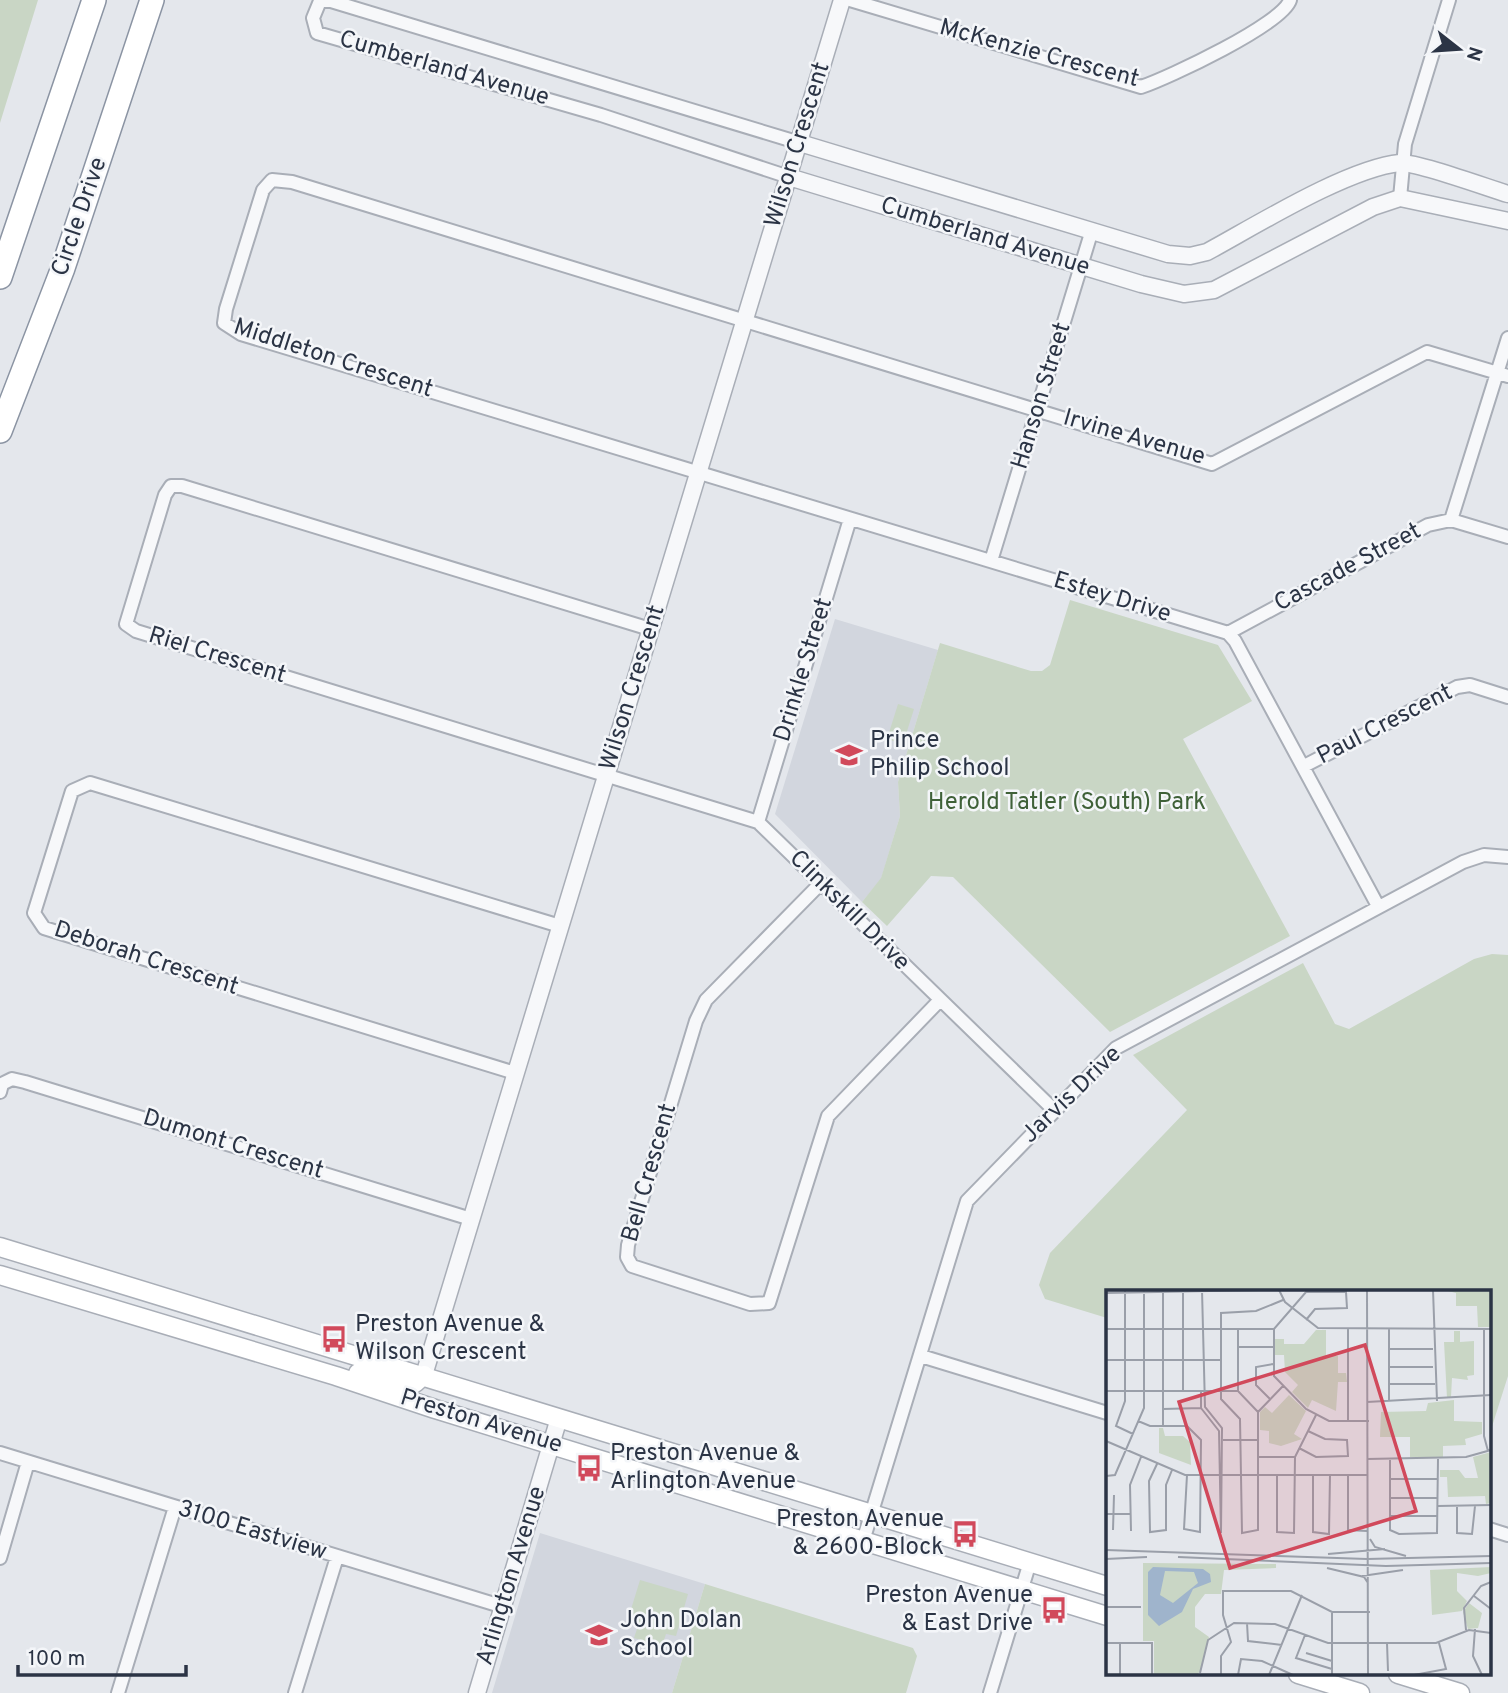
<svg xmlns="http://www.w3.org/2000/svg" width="1508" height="1693" font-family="Overpass,sans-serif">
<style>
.built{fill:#d2d6de}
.green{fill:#c9d6c5}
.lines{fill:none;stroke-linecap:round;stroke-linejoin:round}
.minor-casing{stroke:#a9aeb7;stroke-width:16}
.tertiary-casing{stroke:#a9aeb7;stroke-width:19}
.secondary-casing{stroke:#a9aeb7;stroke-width:21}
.motorway-casing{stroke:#8b94a3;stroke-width:26}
.minor{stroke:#f7f8fa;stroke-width:12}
.tertiary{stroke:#f7f8fa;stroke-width:16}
.secondary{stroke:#fff;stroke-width:18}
.motorway{stroke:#fff;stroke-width:23}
.labels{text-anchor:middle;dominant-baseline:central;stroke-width:5;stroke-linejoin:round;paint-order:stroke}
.street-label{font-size:24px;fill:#2b3445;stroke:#f4f6f9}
.poi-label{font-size:24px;fill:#2b3445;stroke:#f4f6f9;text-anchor:start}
.park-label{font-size:24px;fill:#3f6138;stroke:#f4f6f9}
.inset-road{fill:none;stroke:#9a9fa9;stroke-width:2}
.view{fill:#d1495b;fill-opacity:0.15;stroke:#d1495b;stroke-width:3.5}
.inset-edge{fill:none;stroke:#2b3445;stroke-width:3.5}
</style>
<rect width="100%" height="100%" fill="#e4e7ec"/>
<path class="built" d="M835 619 938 650 898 782 900 816 881 879 862 902 775 814Z
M540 1533 705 1584 672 1693H492Z"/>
<path class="green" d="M0 0H38L0 123Z
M1070 600 1218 645 1252 701 1183 739 1290 936 1110 1032 953 877 931 876 887 926 862 902 881 878 900 816 898 782 940 643 1031 671H1042L1050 665Z
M898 704 914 709 903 744 887 739Z
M1492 954 1508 955V1376L1489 1436V1292H1107V1318L1045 1299 1039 1285 1050 1253 1187 1110 1133 1055 1303 963 1335 1024 1349 1029 1474 959Z
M640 1580 688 1594 676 1636 666 1634 662 1646 634 1638 639 1623 628 1619Z
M705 1584 913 1648 917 1656 906 1693H672Z"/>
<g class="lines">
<defs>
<path id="minor" d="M850 0 1141 87C1168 78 1283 24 1290 0
M789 177 601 115 317 33 313 18 320 1H331L800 143
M1400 198 1405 144 1449 0
M1451 520 1508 338
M991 561 1092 230
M650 629 182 486H171L165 495 126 624 136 631 758 822 1054 1110
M1228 633 1428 525 1451 520 1508 537
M1304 766 1457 687 1470 685 1508 697
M758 822 850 519
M821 883 706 1000 696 1021 628 1245 627 1257 632 1266 750 1304 769 1303 828 1116 940 1000
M1378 906 1235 641 1228 633 241 334 224 323 226 309 263 190 272 180 292 182 1212 464 1427 352 1508 376
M515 1073 44 928 34 913 72 791 90 783 560 926
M0 1092 2 1084 12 1079 25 1082 471 1219
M921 1356 1107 1413
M0 1453 504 1607
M1489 1529 1508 1535
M863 1541 967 1201 1116 1048 1463 862 1484 855 1508 857
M0 1558 28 1462
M118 1693 175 1507
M295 1693 337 1557
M990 1693 1030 1562"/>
<path id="tertiary" d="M800 143 1168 254 1190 256 1207 252C1255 226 1348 168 1400 163 1417 162 1488 188 1508 194
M789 177 1141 284 1184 294 1214 290 1373 207 1400 198 1508 221
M424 1375 842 0
M477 1693 559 1418"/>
<path id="secondary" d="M0 1247 1107 1586
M0 1275 336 1376 435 1409 1107 1616
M358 1373 415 1383 424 1375
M1298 1674 1360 1693
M1398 1674 1460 1693"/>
<path id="motorway" d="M0 277 94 0
M0 431 63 268 152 0"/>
</defs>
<use href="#minor" class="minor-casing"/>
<use href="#tertiary" class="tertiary-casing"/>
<use href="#secondary" class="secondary-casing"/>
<use href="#motorway" class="motorway-casing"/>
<use href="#minor" class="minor"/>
<use href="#tertiary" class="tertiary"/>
<use href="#secondary" class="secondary"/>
<use href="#motorway" class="motorway"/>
</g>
<defs>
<symbol id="school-bare" viewBox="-9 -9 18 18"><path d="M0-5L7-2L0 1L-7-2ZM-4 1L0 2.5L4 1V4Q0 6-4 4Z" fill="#d1495b" stroke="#f4f6f9" stroke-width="2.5" paint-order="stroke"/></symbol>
<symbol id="bus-bare" viewBox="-9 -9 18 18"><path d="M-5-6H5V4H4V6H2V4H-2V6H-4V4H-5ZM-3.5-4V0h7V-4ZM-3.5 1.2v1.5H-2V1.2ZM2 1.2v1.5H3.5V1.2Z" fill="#d1495b" stroke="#f4f6f9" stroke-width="2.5" paint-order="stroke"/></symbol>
</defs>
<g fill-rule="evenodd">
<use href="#school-bare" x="830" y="736" width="38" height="38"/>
<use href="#bus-bare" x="315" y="1320" width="38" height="38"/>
<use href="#bus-bare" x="570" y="1449" width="38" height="38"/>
<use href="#bus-bare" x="946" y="1515" width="38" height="38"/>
<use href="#bus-bare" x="1035" y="1591" width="38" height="38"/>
<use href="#school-bare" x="580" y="1616" width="38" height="38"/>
</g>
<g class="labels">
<g class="street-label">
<text transform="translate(1039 54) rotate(15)">McKenzie Crescent</text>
<text transform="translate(444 69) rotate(16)">Cumberland Avenue</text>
<text transform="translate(798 145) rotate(-73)">Wilson Crescent</text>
<text transform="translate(80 217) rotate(-71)">Circle Drive</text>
<text transform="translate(985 237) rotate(17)">Cumberland Avenue</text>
<text transform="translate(333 359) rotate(18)">Middleton Crescent</text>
<text transform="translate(1042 396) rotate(-73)">Hanson Street</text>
<text transform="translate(1134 438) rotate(16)">Irvine Avenue</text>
<text transform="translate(1348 568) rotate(-28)">Cascade Street</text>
<text transform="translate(1112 598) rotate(17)">Estey Drive</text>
<text transform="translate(217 656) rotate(17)">Riel Crescent</text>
<text transform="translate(804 670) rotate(-73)">Drinkle Street</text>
<text transform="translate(633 688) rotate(-73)">Wilson Crescent</text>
<text transform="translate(1385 725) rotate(-27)">Paul Crescent</text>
<text transform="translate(849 911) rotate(45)">Clinkskill Drive</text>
<text transform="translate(146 959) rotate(18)">Deborah Crescent</text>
<text transform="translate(1072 1095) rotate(-44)">Jarvis Drive</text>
<text transform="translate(233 1145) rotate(17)">Dumont Crescent</text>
<text transform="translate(650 1173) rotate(-74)">Bell Crescent</text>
<text transform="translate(481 1422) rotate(17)">Preston Avenue</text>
<text transform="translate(252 1531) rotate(17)">3100 Eastview</text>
<text transform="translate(512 1576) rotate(-73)">Arlington Avenue</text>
</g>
<g class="poi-label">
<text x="870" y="741">Prince<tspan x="870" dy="28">Philip School</tspan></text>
<text x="355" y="1325">Preston Avenue &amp;<tspan x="355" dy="28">Wilson Crescent</tspan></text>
<text x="610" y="1454">Preston Avenue &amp;<tspan x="610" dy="28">Arlington Avenue</tspan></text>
<text x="944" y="1520" text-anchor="end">Preston Avenue<tspan x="944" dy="28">&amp; 2600-Block</tspan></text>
<text x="1033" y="1596" text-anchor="end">Preston Avenue<tspan x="1033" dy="28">&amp; East Drive</tspan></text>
<text x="620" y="1621">John Dolan<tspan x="620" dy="28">School</tspan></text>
</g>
<g class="park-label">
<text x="1067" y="803">Herold Tatler (South) Park</text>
</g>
</g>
<g transform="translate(1106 1290)">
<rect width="385" height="385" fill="#e4e7ec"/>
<path d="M338 0H385L384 37H372L371 16H350V3ZM210 40H220V66H232V83H240L241 92H232L230 121 206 110 202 118 186 102 192 95 179 82 178 65H169V49H178V54H198ZM348 41H354V52L368 51V85L361 86 362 90 346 88 345 107 341 108 338 52H348ZM183 105 200 121 188 144 196 149 175 156 163 153V141L154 140V122L159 117 166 123ZM348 110V131L376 132V144L359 149 360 155 337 156V167H304V147H274L275 122 320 121 322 113ZM53 138H57L59 146H77L84 152 85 175 53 163ZM385 162V213L380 214 379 206 342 207 341 187H334V180H353L359 188H372L367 167ZM37 273 170 274V278L118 280 115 304H99L89 317V337L103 347 95 380 91 385H48V351H37ZM385 277V283L372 286 351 283V301L361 311 356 321 326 325 324 280ZM363 313 376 323 372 338 362 339 357 322Z" fill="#c9d6c5"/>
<path d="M47 277 97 279 104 284 105 292 87 299 76 322 53 336 42 325V282ZM59 281 88 282 92 293 67 313 54 305Z" fill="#9fb4cc" fill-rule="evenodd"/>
<path class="inset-road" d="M19 0V111L10 136 27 144M77 0V101M96 0 99 117 116 138 115 243M173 0 179 12 212 38 385 39M261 0 262 385M327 0 331 111M0 3 154 0M283 38V112M0 39H168L200 2H240L241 18 209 19 200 30M132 39V101M168 39V86L200 119 223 131H263M378 39V146L382 161M132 57H167M283 59H327M0 70H114M283 77H327M283 94H329M177 96 152 122V240L136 243 134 129 115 109V23L150 21 177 10M0 101H132L152 122M95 101V118L113 141 115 243M164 109 150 95V77L167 74M261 112 385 105M57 119 95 118M32 131 44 136H81L95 150 94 242 78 239 81 185M242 131V39M57 136V0M117 150H152M0 151 79 185H261M193 158 210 167 242 166 241 150 219 149 202 141M152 167H189M261 169 360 167 385 160M284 169V240L293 244 331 243 332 169M51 174 43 191 44 242 60 240V195L66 180M171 185V242L188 243 189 167 210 125M207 185V242L223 244 224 185M242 185V240L261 241M0 186 9 185 38 118V0M284 189H332M284 208H332M332 216 385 215M351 216V243L366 244 369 216M0 224H25M284 226H332M7 240 8 205M25 241 24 195 35 167M264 249 269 257 300 266M0 260 261 269 385 266M222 264 279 259M72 267 280 276 385 273M0 269 41 267M221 278 258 287 262 293M256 286 297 280M368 306 385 319M0 317H35M141 333 142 351 176 355M0 339V353H46V385M369 339 367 366 376 385M360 340 358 318 375 296 385 292M199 345 190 368 226 379M14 353V385M281 353 282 381M200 363 226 371M94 383 102 350 128 333 169 334 222 353H330L363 340 385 343M115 385V366L125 352 117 325V301H185L226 322H264M132 385 135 369 156 371 187 385M163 385 196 305M226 385V322M308 385 340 379 333 353"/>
<path class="view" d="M259 55 310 221 124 278 73 112Z"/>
<rect width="385" height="385" class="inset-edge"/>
</g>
<g transform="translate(1459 49) rotate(107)" stroke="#f4f6f9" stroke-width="5" paint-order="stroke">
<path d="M0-5L12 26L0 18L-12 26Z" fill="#2b3445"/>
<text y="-10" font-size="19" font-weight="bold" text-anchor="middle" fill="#2b3445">N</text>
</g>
<path d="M18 1665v10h168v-10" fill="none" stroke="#2b3445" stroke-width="3.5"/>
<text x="28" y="1665" font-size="21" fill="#2b3445" stroke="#f4f6f9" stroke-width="5" paint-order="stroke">100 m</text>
</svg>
